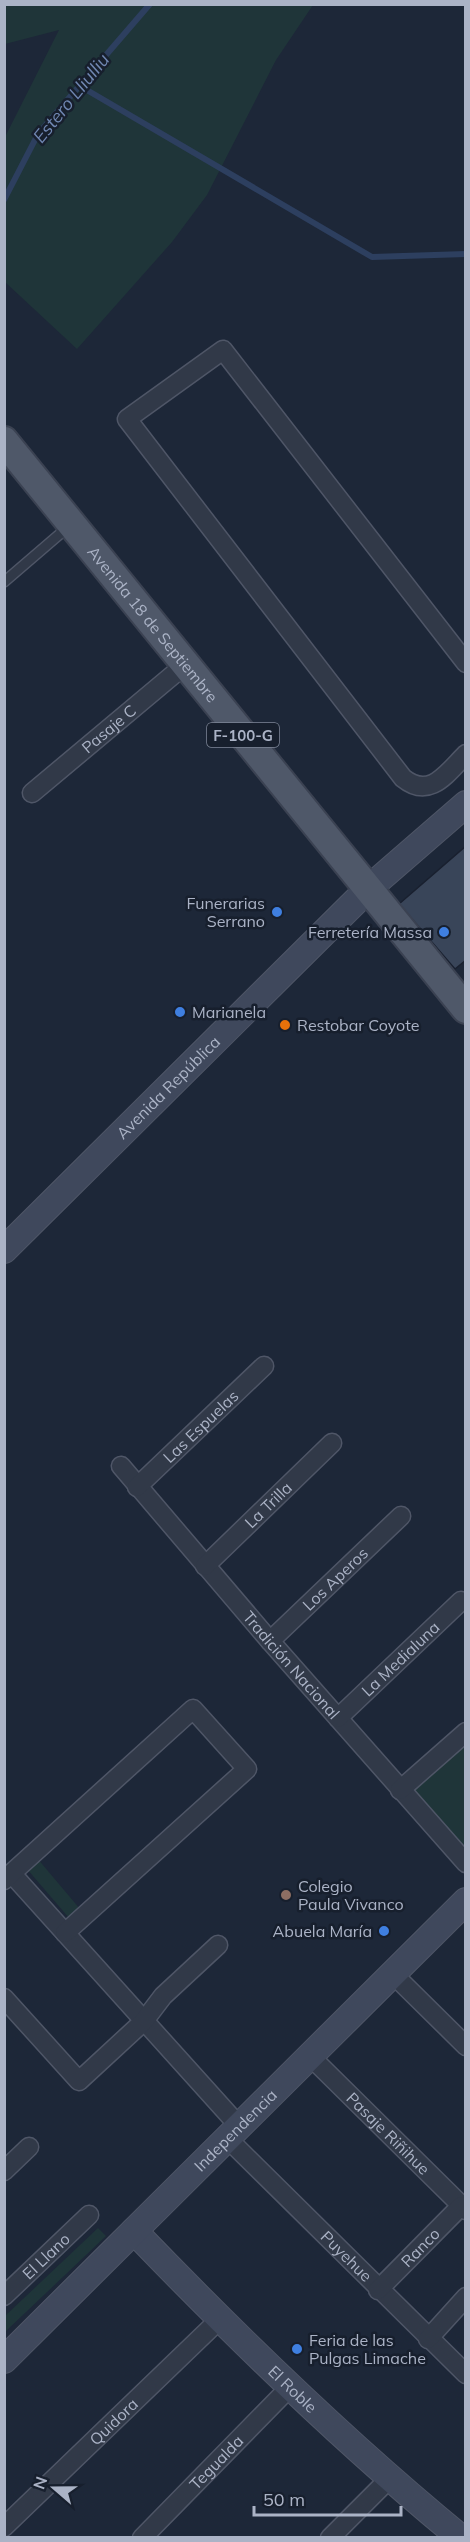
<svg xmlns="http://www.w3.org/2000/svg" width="470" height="2542" font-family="Mulish,sans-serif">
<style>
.green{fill:#1f3539}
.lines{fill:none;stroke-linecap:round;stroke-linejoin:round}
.stream{stroke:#2d3f5f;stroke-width:6}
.building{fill:#394559;stroke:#19202f;stroke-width:1.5}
.lane-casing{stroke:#4f5667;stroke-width:12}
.street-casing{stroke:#4f5667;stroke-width:21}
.secondary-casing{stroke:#4f5667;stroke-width:28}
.primary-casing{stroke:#3b4252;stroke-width:32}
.lane{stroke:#313948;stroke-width:9}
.street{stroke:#313948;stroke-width:18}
.secondary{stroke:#3f485c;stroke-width:26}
.primary{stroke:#4f5869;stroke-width:28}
.shop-dot{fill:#3f7fe0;stroke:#171f2d;stroke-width:2}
.food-dot{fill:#e8710a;stroke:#171f2d;stroke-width:2}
.education-dot{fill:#8d6e63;stroke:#171f2d;stroke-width:2}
.labels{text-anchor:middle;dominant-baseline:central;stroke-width:5;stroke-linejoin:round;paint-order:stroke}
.shield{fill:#171f2d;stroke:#7f8798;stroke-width:1.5}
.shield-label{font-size:15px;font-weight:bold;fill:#abb3c6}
.street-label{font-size:16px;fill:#abb3c6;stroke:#171f2d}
.poi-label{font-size:16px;fill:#abb3c6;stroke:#171f2d;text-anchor:start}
.water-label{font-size:18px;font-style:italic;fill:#7087b2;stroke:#171f2d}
</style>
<rect width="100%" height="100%" fill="#1d2738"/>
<path class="green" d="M5 4 313 5 276 60 207 195 172 242 77 349 5 282V137L59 30 5 44Z
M465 1738V1848L409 1790Z
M37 1858 80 1909 69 1918 27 1869Z
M98 2228 106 2236 5 2332V2316Z"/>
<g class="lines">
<path class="stream" d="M80 86 372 257 466 254
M4 200 38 134 150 4"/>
</g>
<path class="building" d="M466 846V960L455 969 399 904Z"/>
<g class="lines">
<defs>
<path id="lane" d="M4 582 68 527"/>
<g id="street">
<path d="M466 663 223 350 127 419 403 778C430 800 447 773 466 754"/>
<path id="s1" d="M32 793 186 664"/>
<path id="s2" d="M121 1466 270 1641 466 1863"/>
<path id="s3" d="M137 1487 264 1366"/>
<path id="s4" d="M205 1566 332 1443"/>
<path id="s5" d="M270 1641 401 1516"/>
<path id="s6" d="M338 1718 461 1601"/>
<path d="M400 1790 466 1732"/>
<path d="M12 1874 239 2126"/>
<path d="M4 1880 193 1709 247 1769 65 1933"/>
<path d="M392 1973 466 2046"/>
<path d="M4 1998 79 2081 144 2021 163 1996 218 1945"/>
<path id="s7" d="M310 2056 466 2210"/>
<path id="s8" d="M227 2138 466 2374"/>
<path d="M4 2171 29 2147"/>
<path id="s9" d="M378 2290 461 2206"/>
<path id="s10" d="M4 2296 89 2215"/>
<path d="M428 2339 466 2297"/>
<path id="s11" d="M4 2527 221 2318"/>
<path id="s12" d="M142 2538 291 2386"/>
<path d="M330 2538 389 2479"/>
</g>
<g id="secondary">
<path id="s13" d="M4 1250 368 889 466 804"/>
<path id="s14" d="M134 2231C237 2338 345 2443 461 2538"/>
<path id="s15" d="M4 2360 466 1901"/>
</g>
<g id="primary">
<path id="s16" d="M4 441 466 1009"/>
</g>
</defs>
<use href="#lane" class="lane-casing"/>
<use href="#street" class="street-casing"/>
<use href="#secondary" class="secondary-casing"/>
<use href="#primary" class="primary-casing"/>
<use href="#lane" class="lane"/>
<use href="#street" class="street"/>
<use href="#secondary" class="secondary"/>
<use href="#primary" class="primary"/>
</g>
<g class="shop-dot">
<circle cx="277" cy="912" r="6"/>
<circle cx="444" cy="932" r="6"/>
<circle cx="180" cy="1012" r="6"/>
<circle cx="384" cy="1931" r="6"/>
<circle cx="297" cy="2349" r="6"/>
</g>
<circle class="food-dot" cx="285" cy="1025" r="6"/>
<circle class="education-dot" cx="286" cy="1895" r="6"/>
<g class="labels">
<rect class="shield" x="207" y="723" width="72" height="24" rx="4.5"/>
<g class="shield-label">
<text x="243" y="735">F-100-G</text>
</g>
<g class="street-label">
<text stroke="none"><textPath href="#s16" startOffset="236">Avenida 18 de Septiembre</textPath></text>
<text stroke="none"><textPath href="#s1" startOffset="100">Pasaje C</textPath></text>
<text stroke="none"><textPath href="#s13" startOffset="231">Avenida República</textPath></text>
<text stroke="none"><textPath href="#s3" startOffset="88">Las Espuelas</textPath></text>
<text stroke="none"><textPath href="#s4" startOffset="88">La Trilla</textPath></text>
<text stroke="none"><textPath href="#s5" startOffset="90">Los Aperos</textPath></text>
<text stroke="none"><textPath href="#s6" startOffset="86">La Medialuna</textPath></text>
<text stroke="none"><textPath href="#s2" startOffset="262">Tradición Nacional</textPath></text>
<text stroke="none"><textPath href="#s15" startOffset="326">Independencia</textPath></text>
<text stroke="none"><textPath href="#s7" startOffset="110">Pasaje Riñihue</textPath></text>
<text stroke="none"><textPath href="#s9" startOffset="60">Ranco</textPath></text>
<text stroke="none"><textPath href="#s10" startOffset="58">El Llano</textPath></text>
<text stroke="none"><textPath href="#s8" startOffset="168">Puyehue</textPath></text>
<text stroke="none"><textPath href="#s14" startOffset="224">El Roble</textPath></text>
<text stroke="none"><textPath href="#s11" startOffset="152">Quidora</textPath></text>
<text stroke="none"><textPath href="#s12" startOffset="106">Tegualda</textPath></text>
</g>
<g class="poi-label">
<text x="265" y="903" text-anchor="end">Funerarias<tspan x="265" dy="18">Serrano</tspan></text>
<text x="432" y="932" text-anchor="end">Ferretería Massa</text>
<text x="192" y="1012">Marianela</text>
<text x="297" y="1025">Restobar Coyote</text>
<text x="298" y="1886">Colegio<tspan x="298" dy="18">Paula Vivanco</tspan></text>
<text x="372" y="1931" text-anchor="end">Abuela María</text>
<text x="309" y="2340">Feria de las<tspan x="309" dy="18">Pulgas Limache</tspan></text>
</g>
<g class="water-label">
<text transform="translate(71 98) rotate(-51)">Estero Lliulliu</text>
</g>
</g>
<rect width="470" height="2542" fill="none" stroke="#abb3c6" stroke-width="12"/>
<g transform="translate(54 2488) rotate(290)" stroke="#171f2d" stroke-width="4.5" paint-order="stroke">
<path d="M0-4.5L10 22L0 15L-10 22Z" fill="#abb3c6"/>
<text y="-9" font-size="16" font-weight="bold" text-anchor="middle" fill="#abb3c6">N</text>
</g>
<path d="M254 2506v9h147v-9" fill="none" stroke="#abb3c6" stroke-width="3"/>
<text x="263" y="2506" font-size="18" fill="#abb3c6" stroke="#171f2d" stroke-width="4.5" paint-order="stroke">50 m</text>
</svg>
